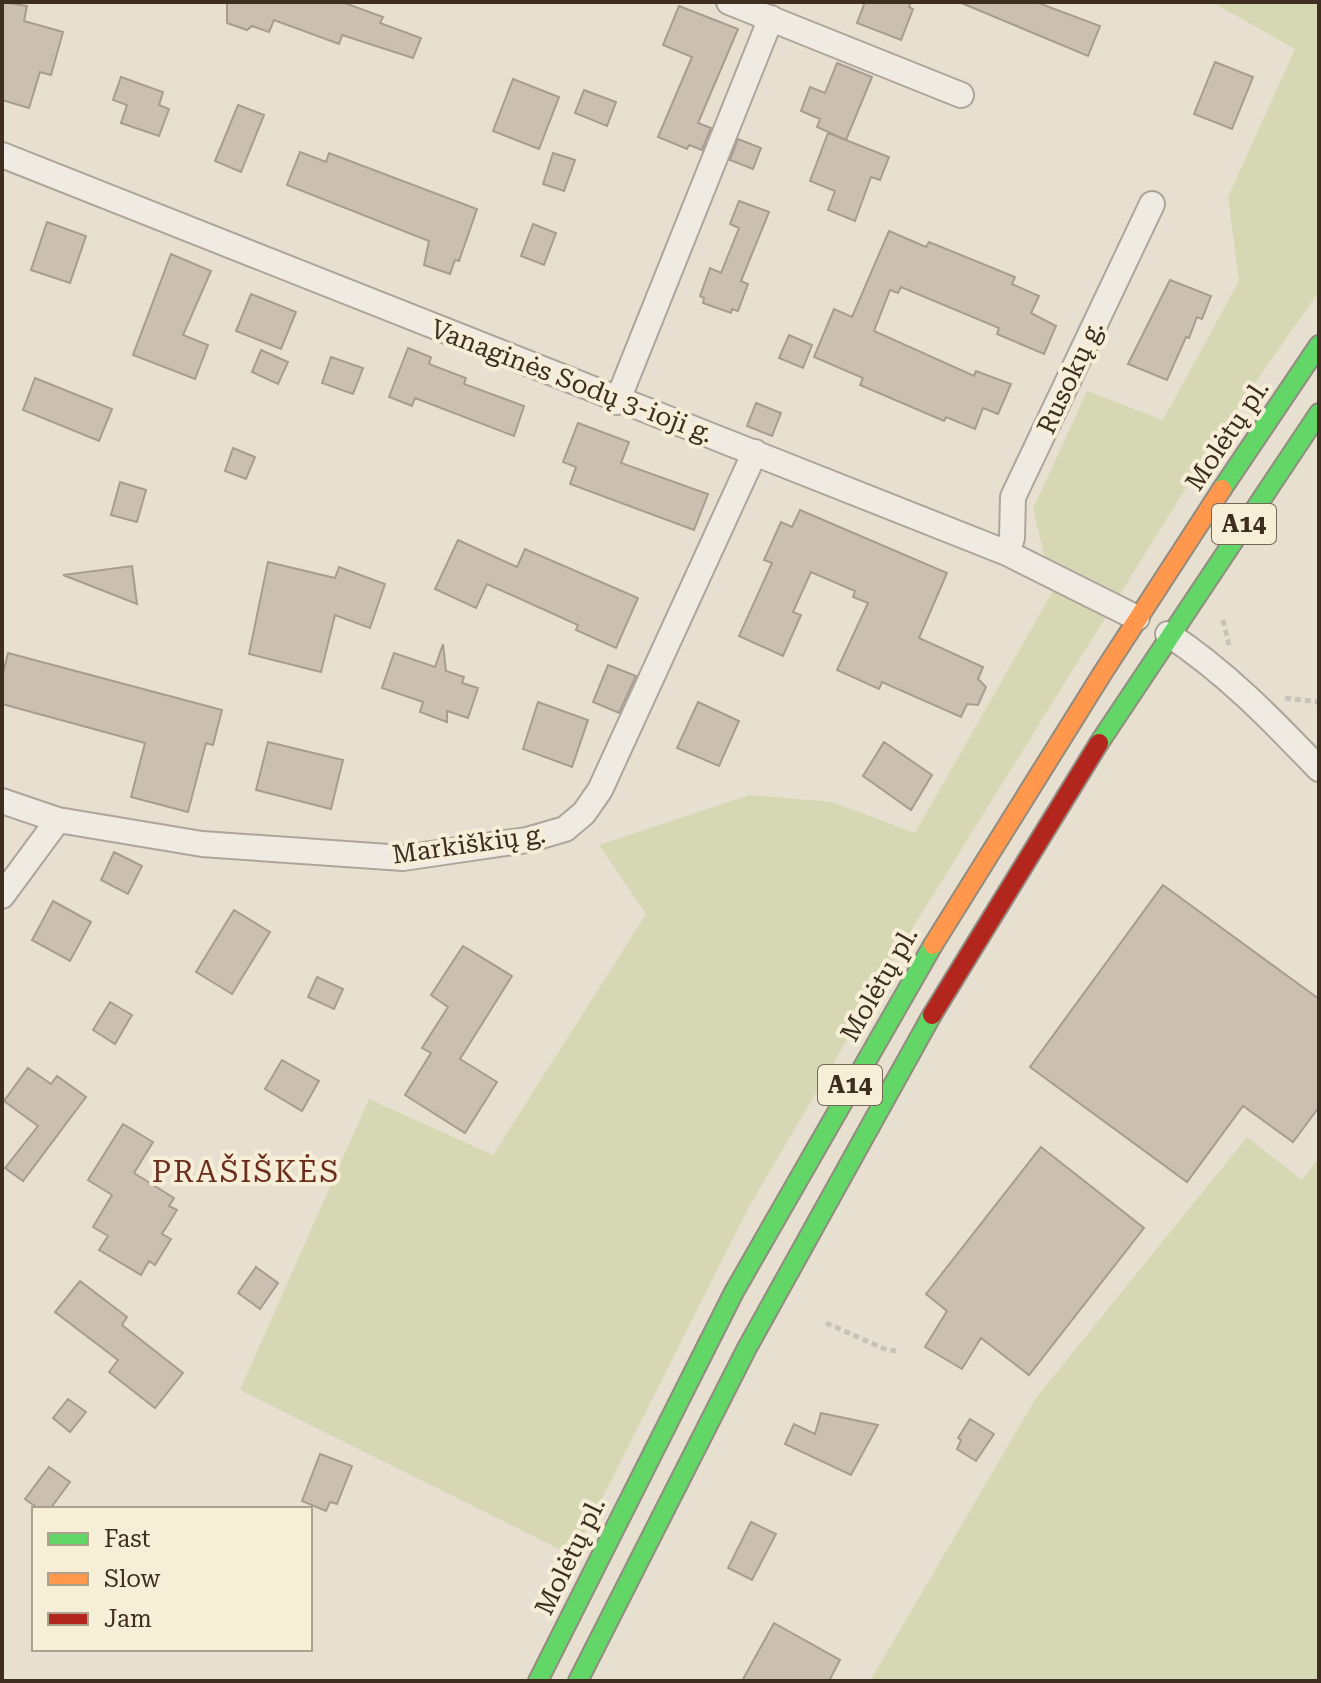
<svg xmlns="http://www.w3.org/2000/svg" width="1321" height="1683" font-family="'Roboto Serif',serif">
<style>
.green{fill:#d6d7b3}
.building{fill:#cbbfb2;stroke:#a89c90;stroke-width:2}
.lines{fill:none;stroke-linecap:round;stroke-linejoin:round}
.street-casing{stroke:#ada599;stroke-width:28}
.fast-casing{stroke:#928b80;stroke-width:22}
.slow-casing{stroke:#928b80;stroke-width:22}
.jam-casing{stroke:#928b80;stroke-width:22}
.path{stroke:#c8c2b9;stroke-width:5;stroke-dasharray:6 4;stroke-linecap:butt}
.street{stroke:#efebe3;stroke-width:24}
.fast{stroke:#63d668;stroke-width:18}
.slow{stroke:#ff974d;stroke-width:18}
.jam{stroke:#b3261e;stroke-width:18}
.labels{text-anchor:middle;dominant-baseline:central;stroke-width:8;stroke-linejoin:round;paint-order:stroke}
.shield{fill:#f7eed8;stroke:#756857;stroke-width:2}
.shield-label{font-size:24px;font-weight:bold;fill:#3d2e20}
.street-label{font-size:26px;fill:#3d2e20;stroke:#f7eed8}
.quarter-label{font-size:30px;letter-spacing:2px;fill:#6b2e1e;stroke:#f7eed8}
</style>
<rect width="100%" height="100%" fill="#e7e0d1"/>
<path class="green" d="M1212 2H1319V291L1215 441 915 924 749 1207 573 1556 240 1390 369 1099 493 1155 646 914 599 845 749 795 832 802 915 833 1053 591 1033 509 1087 391 1163 420 1239 281 1228 197 1295 49Z
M1247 1137 1302 1180 1319 1158V1681H870L1036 1398Z"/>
<path class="building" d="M2 2 27 6 24 21 63 32 51 75 40 72 29 108 2 100Z
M227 2H342L383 17 380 23 421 38 413 58 342 35 339 44 274 20 269 32 252 26 247 30 227 23Z
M865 2H911L909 7 913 9 901 40 857 23Z
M959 2H1036L1100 26 1088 56Z
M679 6 738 29 698 123 711 128 702 150 689 145 687 149 658 137 692 57 663 45Z
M1215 62 1253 77 1232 129 1194 114Z
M837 63 872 77 846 140 817 127 820 119 801 111 810 87 825 93Z
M121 77 163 92 159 105 169 109 159 136 121 123 127 105 113 100Z
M513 79 559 97 539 149 493 131Z
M584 90 616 102 607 126 575 113Z
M238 105 264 115 241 172 215 161Z
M828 133 889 157 880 180 871 177 855 221 828 210 835 191 810 181Z
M738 139 761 148 753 169 730 160Z
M300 152 326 162 329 153 477 209 459 261 455 260 450 274 424 265 429 241 287 185Z
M553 153 575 160 564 191 543 184Z
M739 201 769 212 741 281 748 284 738 311 732 309 731 313 703 303 704 298 700 296 710 268 721 273 739 228 730 224Z
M47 222 86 236 70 283 31 270Z
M533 224 556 233 544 265 521 256Z
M889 231 926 247 929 242 1015 277 1012 284 1039 296 1031 313 1056 326 1044 354 997 334 999 328 901 287 898 293 890 290 874 331 974 376 976 371 1011 384 998 414 983 408 975 429 946 417 944 421 860 385 863 378 814 357 834 309 852 317Z
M171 254 211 271 183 335 208 345 195 379 133 355Z
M1170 280 1211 296 1202 319 1197 317 1189 338 1186 337 1167 380 1128 364Z
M251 294 296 312 281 349 236 331Z
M789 335 812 345 803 368 779 358Z
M408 348 431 357 429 364 466 378 464 384 524 406 514 436 415 398 412 406 389 397Z
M261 350 288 362 278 384 252 372Z
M331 357 363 368 353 394 322 383Z
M35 378 112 409 99 441 23 410Z
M756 403 781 413 772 436 747 426Z
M578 423 629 442 621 463 708 494 694 530 570 484 576 467 563 462Z
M233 448 255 457 246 479 225 471Z
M120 482 146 490 137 522 111 515Z
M800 510 947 573 919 638 983 667 978 679 986 687 978 705 967 704 961 717 882 682 879 689 837 670 868 603 853 597 855 591 811 572 793 612 801 615 783 656 739 636 772 563 764 560 781 522 792 527Z
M458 540 517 567 525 549 638 598 616 648 576 630 578 625 487 584 476 608 435 589Z
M268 562 335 578 339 567 385 584 370 628 335 615 321 672 249 654Z
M132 566 137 604 63 575Z
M443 644 446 671 464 677 462 683 478 688 468 718 447 711V722L420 712 423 702 382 688 394 653 435 667Z
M8 653 222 710 213 745 206 743 188 812 131 797 145 743 2 704V677Z
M608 665 636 676 619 713 593 702Z
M538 702 588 720 572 767 523 749Z
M698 702 739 721 719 766 677 748Z
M268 742 343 760 331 809 256 790Z
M884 742 932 775 911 810 863 776Z
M114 852 142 866 128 894 101 880Z
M1163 885 1319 999V1107L1293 1142 1243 1106 1187 1182 1030 1067Z
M53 901 91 922 70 961 32 940Z
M234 910 270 932 232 994 196 972Z
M463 946 512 976 460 1059 497 1082 465 1133 405 1095 431 1053 422 1048 448 1007 431 995Z
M317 977 343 989 334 1009 308 997Z
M110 1002 132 1015 115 1044 93 1030Z
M282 1060 319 1081 302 1111 265 1089Z
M28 1068 51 1084 57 1076 86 1097 23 1181 5 1168 38 1126 4 1101Z
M123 1124 153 1142 134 1173 174 1198 169 1206 177 1210 162 1234 171 1239 155 1265 149 1261 141 1275 99 1250 108 1236 93 1227 112 1195 88 1180Z
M1041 1147 1144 1228 1029 1375 981 1338 962 1369 925 1347 947 1311 926 1294Z
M256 1267 278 1283 260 1309 238 1293Z
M80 1281 127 1317 122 1325 183 1373 155 1408 109 1372 118 1360 55 1312Z
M68 1399 86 1412 70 1432 53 1418Z
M821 1413 878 1425 851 1475 785 1444 794 1424 815 1434Z
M970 1419 994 1434 976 1461 957 1449 961 1440 958 1438Z
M320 1454 352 1466 337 1504 330 1502 326 1511 302 1501Z
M49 1467 70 1482 50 1509H39L25 1499Z
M751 1522 776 1534 752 1580 728 1568Z
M774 1623 840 1660 829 1681H742Z"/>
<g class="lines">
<defs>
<path id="street" d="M729 2 961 95
M2 155 1007 553 1137 618
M617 402 771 18
M1007 553 1012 538 1013 497 1152 204
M1168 634C1226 672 1272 720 1319 769
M2 801 58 820 202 844 403 858 527 840 565 829 584 813 600 790 755 452
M2 896 58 820"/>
<path id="fast" d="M1222 489 1319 345
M1099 743 1319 413
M538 1681 734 1292 933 945
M578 1681 747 1348 932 1015"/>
<path id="slow" d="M933 945 1102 674 1222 489"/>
<path id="jam" d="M932 1015 1099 743"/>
</defs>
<use href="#street" class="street-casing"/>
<use href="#fast" class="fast-casing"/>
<use href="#slow" class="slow-casing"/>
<use href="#jam" class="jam-casing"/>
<path class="path" d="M1223 620 1229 645
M1285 698 1319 702
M826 1323 887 1350 899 1351"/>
<use href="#street" class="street"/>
<use href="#fast" class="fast"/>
<use href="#slow" class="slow"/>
<use href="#jam" class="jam"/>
</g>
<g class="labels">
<g class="shield">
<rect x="1212" y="504" width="64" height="40" rx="6"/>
<rect x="818" y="1065" width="64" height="40" rx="6"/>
</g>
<g class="shield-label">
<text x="1244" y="524">A14</text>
<text x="850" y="1085">A14</text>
</g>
<g class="street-label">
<text transform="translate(1070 377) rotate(-65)">Rusokų g.</text>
<text transform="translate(572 381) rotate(21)">Vanaginės Sodų 3-ioji g.</text>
<text transform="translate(1227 435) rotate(-56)">Molėtų pl.</text>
<text transform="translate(469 844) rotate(-8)">Markiškių g.</text>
<text transform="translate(879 984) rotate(-60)">Molėtų pl.</text>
<text transform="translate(570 1556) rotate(-64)">Molėtų pl.</text>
</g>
<g class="quarter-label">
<text x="246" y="1171">PRAŠIŠKĖS</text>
</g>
</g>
<rect width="1321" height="1683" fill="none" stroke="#3d2e20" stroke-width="8"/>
<rect x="32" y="1507" width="280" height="144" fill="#f7eed8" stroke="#ada18e" stroke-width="2"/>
<rect x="48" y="1533" width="40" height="12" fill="#63d668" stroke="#ada18e" stroke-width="2"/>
<text x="104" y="1547" font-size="24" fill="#3d2e20">Fast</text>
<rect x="48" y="1573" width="40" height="12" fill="#ff974d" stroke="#ada18e" stroke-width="2"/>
<text x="104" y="1587" font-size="24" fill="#3d2e20">Slow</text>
<rect x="48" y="1613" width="40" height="12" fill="#b3261e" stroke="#ada18e" stroke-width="2"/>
<text x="104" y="1627" font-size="24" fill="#3d2e20">Jam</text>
</svg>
